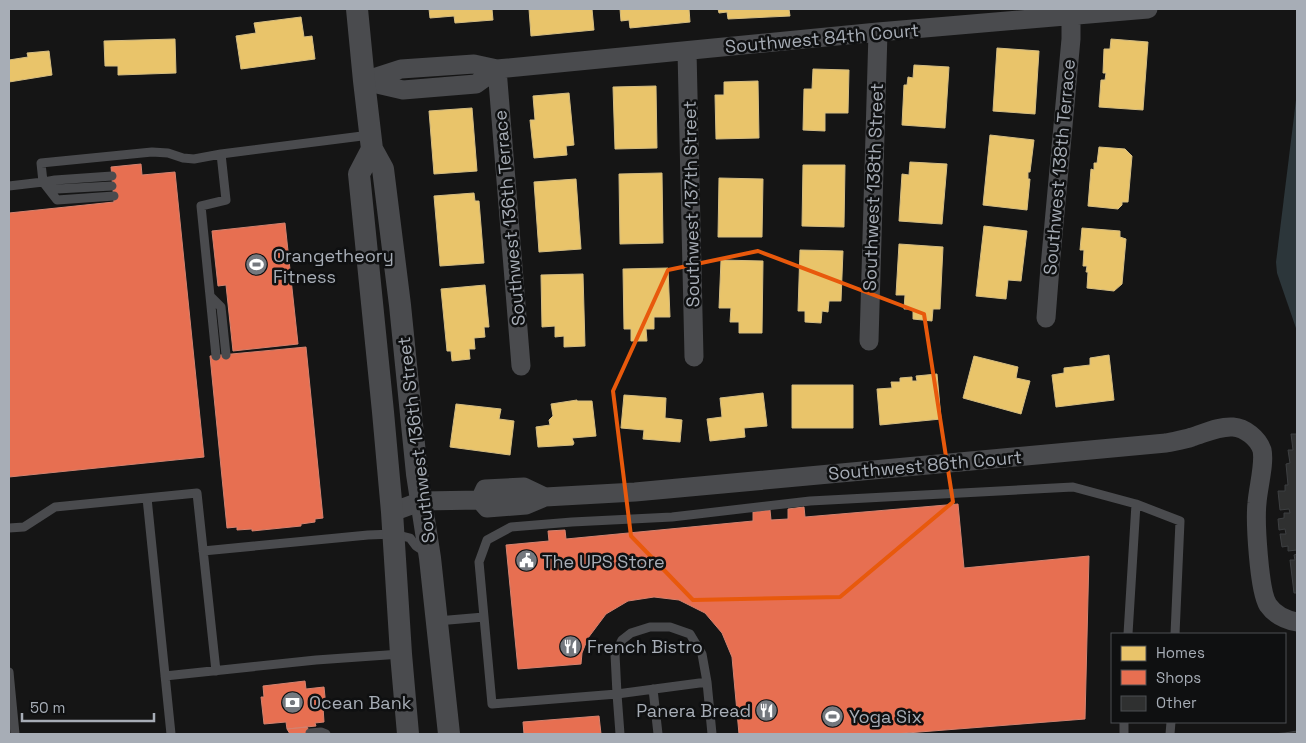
<svg xmlns="http://www.w3.org/2000/svg" width="1306" height="743" font-family="'Space Grotesk',sans-serif">
<style>
.water{fill:#2c363a}
.homes{fill:#e9c46a;stroke:#d5bd81}
.shops{fill:#e76f51;stroke:#d4826f}
.building{fill:#2f3030;stroke:#3d3f41}
.lines{fill:none;stroke-linecap:round;stroke-linejoin:round}
.service{stroke:#4a4b4e;stroke-width:9}
.minor{stroke:#4a4b4e;stroke-width:19}
.tertiary{stroke:#4a4b4e;stroke-width:22}
.marked{fill:none;stroke:#e8590c;stroke-width:4;stroke-linejoin:round}
.labels{text-anchor:middle;dominant-baseline:central;stroke-width:5;stroke-linejoin:round;paint-order:stroke}
.street-label{font-size:18px;fill:#a7adb6;stroke:#0f1011}
.poi-label{font-size:18px;fill:#a7adb6;stroke:#0f1011;text-anchor:start}
</style>
<rect width="100%" height="100%" fill="#151515"/>
<path class="water" d="M1297 92V331L1277 273 1276 262Z"/>
<path class="homes" d="M429 9H492L493 20 455 23 454 16 430 18Z
M529 9H592L594 30 531 36Z
M620 9H689L690 22 630 28 629 20 621 21Z
M718 9H789L790 16 728 19 727 12 719 13Z
M301 17 304 37 312 36 315 59 241 69 236 36 256 33 254 23Z
M175 39 176 73 118 75V66H105L104 41Z
M1111 39 1148 42 1143 110 1099 107 1101 80H1105L1106 73H1103L1104 49H1110Z
M997 48 1039 51 1035 114 993 111Z
M49 51 52 75 9 82V60L28 57 27 53Z
M914 65 949 67 945 128 902 125 904 85H907L908 77 913 78Z
M813 69 849 70 848 113H825V131L803 130 804 89H812Z
M758 81 759 138 716 139 715 95H724V82Z
M656 86 657 148 615 149 613 87Z
M569 93 574 145 566 146 567 155 534 158 530 120H535L533 96Z
M472 108 477 171 434 174 429 111Z
M990 135 1034 140 1030 172H1028V179H1030L1027 210 983 205Z
M1099 147 1125 149 1132 156 1128 202H1122V205L1118 209 1088 206 1091 169 1094 170V163H1097Z
M910 162 947 164 942 224 899 221 902 174 909 175Z
M803 165H845L844 227 802 226Z
M662 173 663 243 620 244 619 174Z
M719 178 763 179 762 237H718Z
M576 179 581 249 539 252 534 182Z
M474 193 475 201H479L484 263 440 266 434 196Z
M984 226 1027 231 1021 281 1008 280 1006 299 976 296Z
M1082 228 1120 231V237L1126 239 1122 284 1114 291 1087 288 1088 272H1086L1087 266H1083L1084 250H1080Z
M899 244 943 247 940 309H933L932 321 913 319V309H904L905 295H896Z
M800 250 843 251 841 301H829L828 312 822 311 821 323 805 322V311H798Z
M721 260 763 261 762 333H739V322H730L731 308H719Z
M668 268 670 317H654V329H646L647 341H631V329H624L623 269Z
M583 274 585 346 564 347V336L555 337V326L542 327 541 275Z
M485 285 489 327H484L485 337 474 338 475 349H469L470 359 452 361 451 351H447L441 289Z
M1109 355 1114 400 1056 407 1052 375 1064 373V368L1090 365V358Z
M974 356 1018 367 1016 378 1030 381 1021 414 963 398Z
M937 374 941 419 880 425 877 389 892 388 891 382H900V378L912 377V381H917L916 376Z
M792 385H853V428H792Z
M763 393 767 426 744 428 745 437 710 441 707 419 722 417 720 398Z
M624 395 666 398 665 418 682 420 680 442 643 439 644 430 621 428Z
M577 400V401H592L596 436 572 438 574 443 573 445 538 447 536 427 550 425 549 420 553 416 551 404Z
M456 404 501 409 499 419 514 421 510 455 450 447Z"/>
<path class="shops" d="M141 164 142 175 175 172 204 457 9 477V213L114 202 111 167Z
M285 223 298 344 233 351 226 285 218 286 212 231Z
M306 347 323 518 315 519V522L301 524V526L252 531V529L237 530V527L227 528 210 356Z
M958 504 964 568 1089 556 1085 719 894 734H739L732 657 722 633 705 613 679 600 654 597 628 601 606 614 588 638 582 653 581 664 518 669 506 545 549 541 548 531 565 530 566 539 753 521V512L770 510 771 520 788 519V509L804 507 805 517Z
M305 681 306 689 324 687 326 707H323L324 722 315 723 316 726 287 729 286 722 264 724 261 697H264L263 686Z
M599 716 601 734H524L523 722Z
M307 727 311 734H290L287 729Z"/>
<path class="building" d="M1291 434H1297V550L1288 551V546L1282 547 1280 534H1286L1285 529 1279 530 1278 519 1284 518V513H1290L1289 509 1280 510 1278 491H1285V485H1288L1286 464 1290 463 1288 450H1293Z
M1297 554V593H1294L1290 560H1295L1294 555Z
M1297 731V734H1271L1285 733Z"/>
<g class="lines">
<path class="service" d="M43 182 57 200 114 196
M44 182 55 180 112 176
M46 184 57 189 112 186
M9 186 43 182 41 163 152 152 168 153 183 158 194 159 221 154 370 135
M210 296 221 307 226 355
M216 356 201 206 226 200 221 154
M147 498 171 734
M9 528 24 527 55 507 197 493 216 671
M203 551 368 535 394 534 410 538 416 546 425 552
M484 617 479 562 487 540 511 527 572 522 672 517 810 501 1073 487 1136 504
M437 621 484 617 492 704 617 694 620 734
M1128 634 1136 504 1180 521 1175 634
M9 672 15 734
M165 676 316 660 401 654
M707 682 702 654 690 634 670 627H650L631 633 622 640 615 654 617 694 707 682 712 734
M653 689 658 734
M310 733 321 732 326 734
M1124 734V722
M1170 734 1171 722"/>
<path class="minor" d="M687 51 694 357
M474 64 497 69 476 84 403 90 364 81 401 69Z
M1046 318 1050 267 1071 39V15
M869 341 878 32
M521 366 497 69 878 32 1148 9
M480 500 485 489 524 487 545 497
M392 512 422 501 480 500 487 508 526 505 545 497 635 492 1166 443C1175 441 1184 440 1192 437 1205 433 1219 426 1233 427 1245 428 1258 438 1262 450 1265 463 1258 488 1257 503 1255 521 1259 591 1268 605 1275 615 1286 620 1297 622"/>
<path class="tertiary" d="M357 9 364 81 372 149 383 169 400 305 417 474 430 558 449 734
M372 149 359 174 383 412 392 512 401 654 408 734"/>
</g>
<path class="marked" d="M758 251 924 314 953 502 840 597 693 600 631 536 613 391 668 270Z"/>
<defs>
<symbol id="stadium-disc" viewBox="-11 -11 22 22"><circle r="9.5" fill="#74787e" stroke="#0f1011"/><path d="M0-5a6.5 5 0 1 0 0 10a6.5 5 0 1 0 0-10ZM-3.5-1.8h7v3.6h-7Z" fill="#fff"/></symbol>
<symbol id="civic-disc" viewBox="-11 -11 22 22"><circle r="9.5" fill="#74787e" stroke="#0f1011"/><path d="M-.6-6.5H3V-4.5H.6V-3L4-1V1h2V6H-6V1h2V-1L-.6-3ZM-1.2 2.5V6h2.4V2.5Z" fill="#fff"/></symbol>
<symbol id="restaurant-disc" viewBox="-11 -11 22 22"><circle r="9.5" fill="#74787e" stroke="#0f1011"/><path d="M-5-6h1v4h1v-4h1v4h1v-4h1v5L-1.5 .5V6h-2V.5L-5-1ZM5-6V6H3V1.5H1.5Q1.5-4 5-6Z" fill="#fff"/></symbol>
<symbol id="bank-disc" viewBox="-11 -11 22 22"><circle r="9.5" fill="#74787e" stroke="#0f1011"/><path d="M-6-4H6V4H-6ZM0-2.3a2.3 2.3 0 1 0 0 4.6a2.3 2.3 0 1 0 0-4.6Z" fill="#fff"/></symbol>
</defs>
<g fill-rule="evenodd">
<use href="#stadium-disc" x="244" y="252" width="25" height="25"/>
<use href="#civic-disc" x="514" y="548" width="25" height="25"/>
<use href="#restaurant-disc" x="558" y="634" width="25" height="25"/>
<use href="#bank-disc" x="280" y="690" width="25" height="25"/>
<use href="#restaurant-disc" x="754" y="698" width="25" height="25"/>
<use href="#stadium-disc" x="820" y="704" width="25" height="25"/>
</g>
<g class="labels">
<g class="street-label">
<text transform="translate(822 38) rotate(-5)">Southwest 84th Court</text>
<text transform="translate(1059 167) rotate(-85)">Southwest 138th Terrace</text>
<text transform="translate(873 187) rotate(-88)">Southwest 138th Street</text>
<text transform="translate(691 204) rotate(-91)">Southwest 137th Street</text>
<text transform="translate(509 218) rotate(-95)">Southwest 136th Terrace</text>
<text transform="translate(416 440) rotate(-97)">Southwest 136th Street</text>
<text transform="translate(925 465) rotate(-5)">Southwest 86th Court</text>
</g>
<g class="poi-label">
<text x="273" y="255">Orangetheory<tspan x="273" dy="21">Fitness</tspan></text>
<text x="542" y="561">The UPS Store</text>
<text x="587" y="646">French Bistro</text>
<text x="309" y="702">Ocean Bank</text>
<text x="751" y="710" text-anchor="end">Panera Bread</text>
<text x="849" y="716">Yoga Six</text>
</g>
</g>
<rect width="1306" height="743" fill="none" stroke="#a7adb6" stroke-width="20"/>
<rect x="1111" y="633" width="175" height="90" fill="#0f1011" stroke="#4c4f53"/>
<rect x="1121" y="646" width="25" height="15" fill="#e9c46a" stroke="#4c4f53"/>
<text x="1156" y="658" font-size="15" fill="#a7adb6">Homes</text>
<rect x="1121" y="670" width="25" height="15" fill="#e76f51" stroke="#4c4f53"/>
<text x="1156" y="683" font-size="15" fill="#a7adb6">Shops</text>
<rect x="1121" y="696" width="25" height="15" fill="#2f3030" stroke="#4c4f53"/>
<text x="1156" y="708" font-size="15" fill="#a7adb6">Other</text>
<path d="M22 713v8h132v-8" fill="none" stroke="#a7adb6" stroke-width="2.5"/>
<text x="30" y="713" font-size="15" fill="#a7adb6" stroke="#0f1011" stroke-width="4" paint-order="stroke">50 m</text>
</svg>
